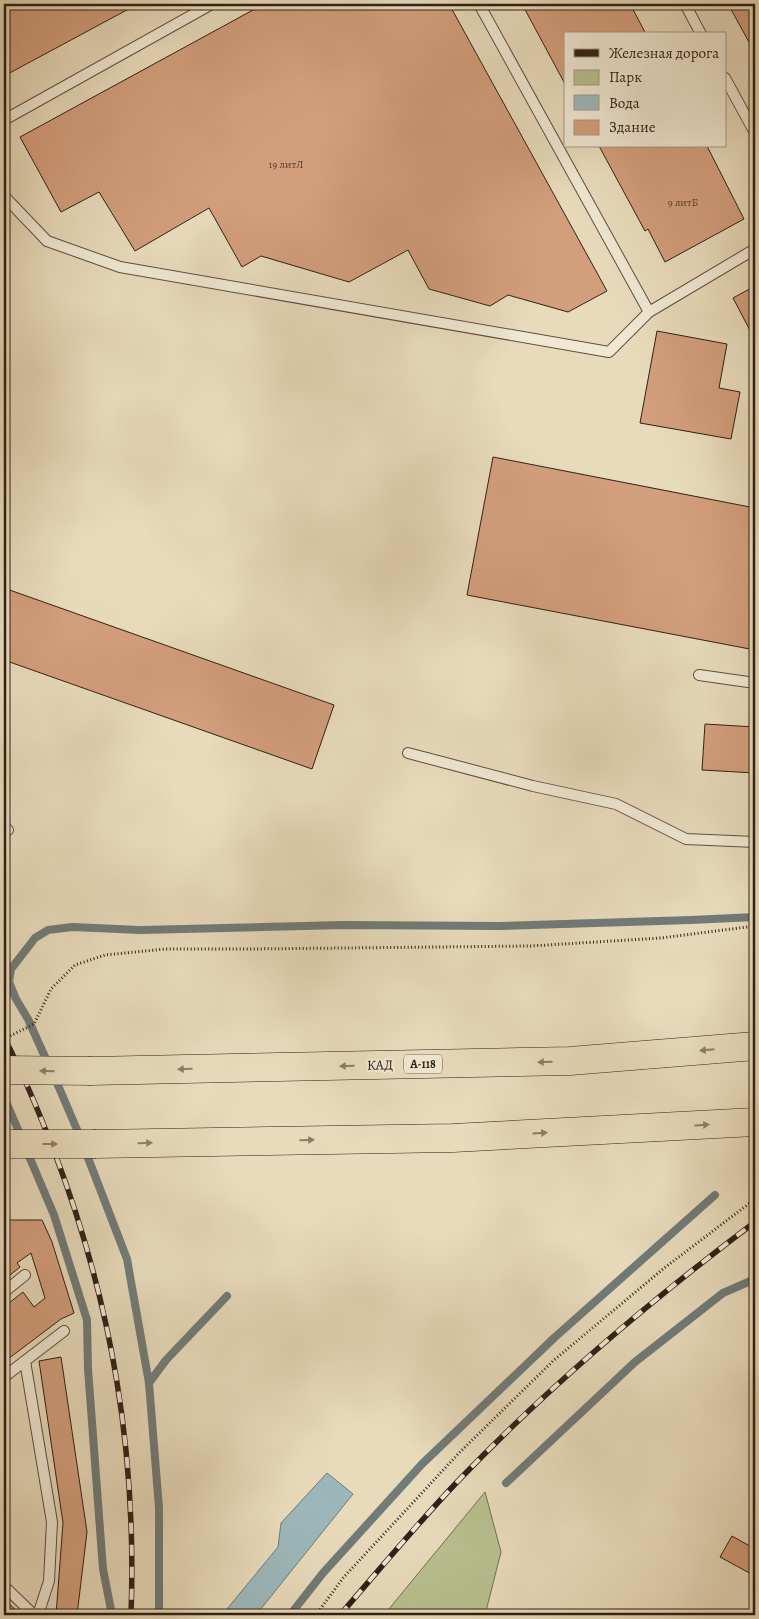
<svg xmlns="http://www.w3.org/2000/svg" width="759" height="1619" font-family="Alegreya,serif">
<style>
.green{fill:#b8c08f;stroke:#747052}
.water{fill:#9cb8bb;stroke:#717b79}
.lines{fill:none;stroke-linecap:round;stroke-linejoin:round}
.stream{stroke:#717b79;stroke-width:8}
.building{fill:#d39e7c;stroke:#302016}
.service-casing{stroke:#5e4f40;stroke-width:12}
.motorway-casing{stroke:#302016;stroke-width:29}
.path{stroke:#302016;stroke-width:3;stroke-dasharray:1 2.5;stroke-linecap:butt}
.service{stroke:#f0e8d3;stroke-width:10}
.motorway{stroke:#e8dbbc;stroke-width:28}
.rail-casing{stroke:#302016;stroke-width:5.5}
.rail{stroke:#f0e8d3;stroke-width:4;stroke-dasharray:11;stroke-linecap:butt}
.motorway-bridge-casing{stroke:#302016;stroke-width:29;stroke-linecap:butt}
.motorway-bridge{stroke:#e8dbbc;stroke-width:28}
.oneway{fill:#8c7e69}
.labels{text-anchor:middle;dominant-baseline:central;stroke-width:4;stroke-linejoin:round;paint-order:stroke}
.number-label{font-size:11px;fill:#594030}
.shield{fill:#f0e8d3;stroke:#6a5c4f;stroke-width:1}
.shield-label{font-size:12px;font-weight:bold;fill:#302016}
.street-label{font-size:14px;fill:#302016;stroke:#f0e8d3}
</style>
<rect width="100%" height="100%" fill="#e8dbbc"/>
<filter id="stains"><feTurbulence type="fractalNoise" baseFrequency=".004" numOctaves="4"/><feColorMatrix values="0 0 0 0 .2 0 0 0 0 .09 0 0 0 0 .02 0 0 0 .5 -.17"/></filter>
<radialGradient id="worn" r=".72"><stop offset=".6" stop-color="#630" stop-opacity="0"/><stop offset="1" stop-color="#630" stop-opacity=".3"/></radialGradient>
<path class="green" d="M485 1492 501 1552 485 1615H384Z"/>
<path class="water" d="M327 1473 353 1494 256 1615H222L278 1547 281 1523Z"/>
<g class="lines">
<path class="stream" d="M49 1066 28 1019 16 999 9 982 11 969 35 938 48 930 72 927 140 930 343 925 500 926 691 920 755 917
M54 1076 81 1139
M4 1097 22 1139
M26 1149 54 1215 87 1320 88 1369 103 1569 112 1615
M85 1150 127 1259 149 1383 159 1508V1615
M149 1383 166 1360 227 1296
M506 1483 635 1362 723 1293 755 1279
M290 1615 323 1573 422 1464 554 1338 715 1195"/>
</g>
<path class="building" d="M12 4H138L4 76V8Z
M264 4H449L607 291 568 312 508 295 490 306 429 289 408 250 349 282 261 256 242 267 209 208 135 251 99 192 61 212 20 137Z
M522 4H630L646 34H565V84Z
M728 4H755V53Z
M599 146H707L744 219 665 262 648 229 645 231Z
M755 286V340L733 298Z
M657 331 727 344 719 388 740 392 731 439 640 423Z
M493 457 755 508V650L467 595Z
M4 588 334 705 312 769 4 660Z
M705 724 755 727V773L702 770Z
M4 1220H42L43 1222 52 1242 74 1313 61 1319 4 1362V1307L23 1292 34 1307 45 1298 31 1253 17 1263 20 1267 4 1280Z
M61 1357 87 1532 77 1615H56L63 1523 39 1361Z
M732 1536 755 1549V1576L720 1557Z
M4 1599 21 1615H4Z"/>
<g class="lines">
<defs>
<path id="service" d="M479 4 649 312
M685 4 701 34
M725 78 755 133
M4 120 212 4
M4 196 47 241 120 267 609 352 649 312 755 249
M699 675 755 683
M408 753 533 786 616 804 686 839 755 842
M4 827 8 830
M4 1292 25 1275
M25 1361 52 1522 49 1581 38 1615
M4 1377 64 1331
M4 1586 34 1615"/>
<path id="motorway" d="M91 1071 570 1061 755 1046
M96 1144 453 1138 755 1122"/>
</defs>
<use href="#service" class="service-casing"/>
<use href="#motorway" class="motorway-casing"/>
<path class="path" d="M4 1039 34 1024 51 989 75 965 105 955 165 949H251L531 946 661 938 755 926
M316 1615 343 1578 459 1453 553 1361 663 1269 755 1199"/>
<use href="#service" class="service"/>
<use href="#motorway" class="motorway"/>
<defs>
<path id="rail" d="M4 1037C23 1074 39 1112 54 1151 112 1303 137 1453 131 1615
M340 1615C379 1570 417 1524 458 1481 549 1386 650 1301 755 1222"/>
</defs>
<use href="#rail" class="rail-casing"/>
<use href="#rail" class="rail"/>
<defs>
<path id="motorway-bridge" d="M4 1070 91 1071
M4 1144H96"/>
</defs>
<use href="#motorway-bridge" class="motorway-bridge-casing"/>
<use href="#motorway-bridge" class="motorway-bridge"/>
</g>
<defs><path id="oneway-solid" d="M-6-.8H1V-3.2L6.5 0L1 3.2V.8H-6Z" transform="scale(1.25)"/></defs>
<g class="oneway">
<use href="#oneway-solid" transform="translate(707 1050) rotate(175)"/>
<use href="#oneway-solid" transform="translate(545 1062) rotate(179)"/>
<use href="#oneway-solid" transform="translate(347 1066) rotate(179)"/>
<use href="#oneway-solid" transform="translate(185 1069) rotate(179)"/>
<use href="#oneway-solid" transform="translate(47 1071) rotate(-179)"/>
<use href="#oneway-solid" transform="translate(702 1125) rotate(-3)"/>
<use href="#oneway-solid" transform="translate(540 1133) rotate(-3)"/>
<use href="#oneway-solid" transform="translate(307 1140) rotate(-1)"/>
<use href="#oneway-solid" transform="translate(145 1143) rotate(-1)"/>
<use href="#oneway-solid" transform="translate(50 1144)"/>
</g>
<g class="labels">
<g class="number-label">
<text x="286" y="164">19 литЛ</text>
<text x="683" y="202">9 литБ</text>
</g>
<rect class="shield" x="404" y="1054.5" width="38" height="19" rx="4"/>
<g class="shield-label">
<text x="423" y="1064">А-118</text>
</g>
<g class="street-label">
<text transform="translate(380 1065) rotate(-1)">КАД</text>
</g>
</g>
<rect width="759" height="1619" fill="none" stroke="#e8dbbc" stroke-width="20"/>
<rect x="5" y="5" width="749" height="1609" fill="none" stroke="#302016" stroke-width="2.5"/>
<rect x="10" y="10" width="739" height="1599" fill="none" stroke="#302016"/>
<rect x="564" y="32" width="162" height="115" fill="#f0e8d3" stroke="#a39887"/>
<rect x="574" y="49" width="25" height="8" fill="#302016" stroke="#a39887"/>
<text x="609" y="58" font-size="15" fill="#302016">Железная дорога</text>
<rect x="574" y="70" width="25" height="15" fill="#b8c08f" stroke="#a39887"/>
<text x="609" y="82" font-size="15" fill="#302016">Парк</text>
<rect x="574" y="95" width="25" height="15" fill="#9cb8bb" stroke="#a39887"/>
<text x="609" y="108" font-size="15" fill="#302016">Вода</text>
<rect x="574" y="120" width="25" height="15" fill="#d39e7c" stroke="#a39887"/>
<text x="609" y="132" font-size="15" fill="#302016">Здание</text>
<rect width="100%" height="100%" filter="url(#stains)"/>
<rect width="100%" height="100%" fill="url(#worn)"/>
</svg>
